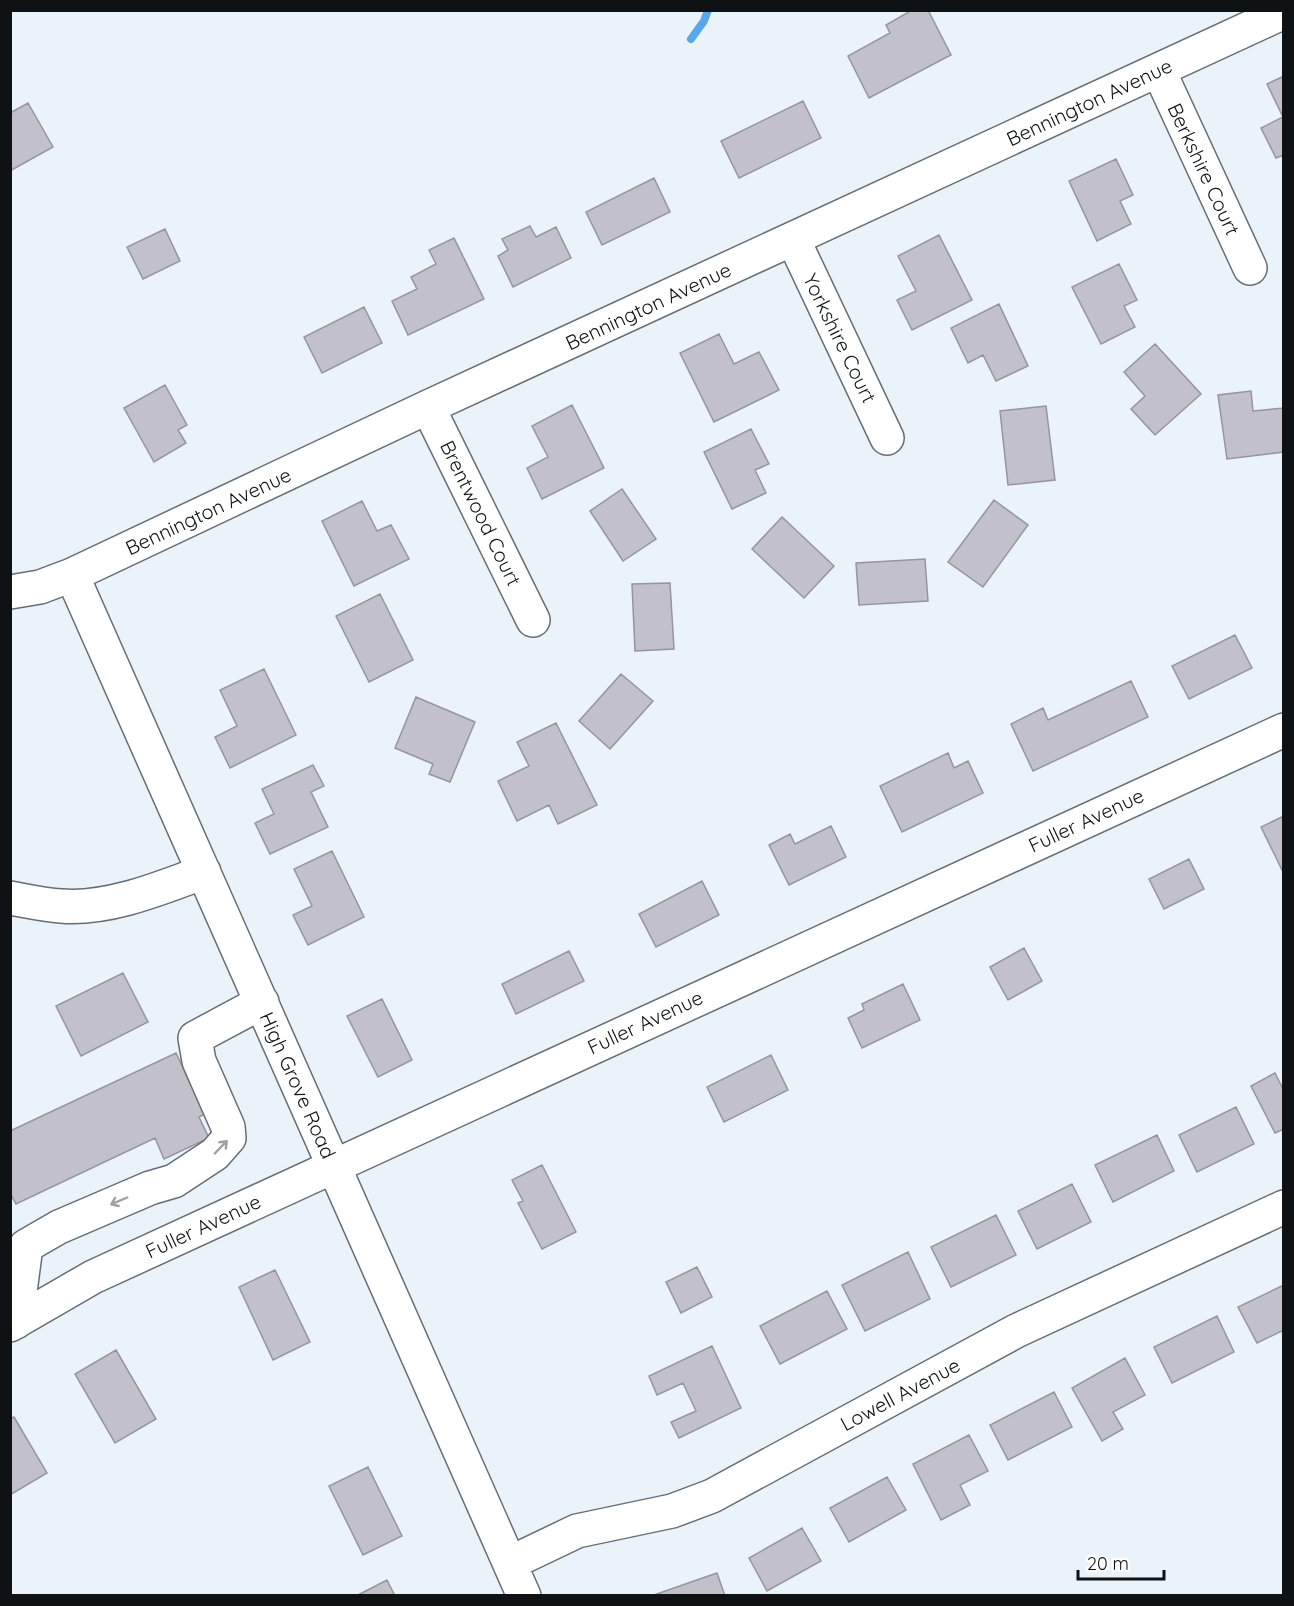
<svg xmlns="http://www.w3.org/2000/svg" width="1294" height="1606" font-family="Quicksand,sans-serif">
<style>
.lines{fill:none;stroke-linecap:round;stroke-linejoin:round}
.stream{stroke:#58a7e8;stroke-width:8}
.building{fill:#c2c0c9;stroke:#96949d;stroke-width:1.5}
.minor-casing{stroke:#666d74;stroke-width:36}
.minor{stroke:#fff;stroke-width:33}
.oneway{stroke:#9fa0a1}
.labels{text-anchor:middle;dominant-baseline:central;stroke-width:4.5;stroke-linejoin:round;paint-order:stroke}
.street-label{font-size:20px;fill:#0f1214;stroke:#fff}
</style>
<rect width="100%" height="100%" fill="#eaf3fa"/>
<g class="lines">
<path class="stream" d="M691 39 704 21 708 10"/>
</g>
<path class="building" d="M912 10H928L951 55 869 98 848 56 890 33 886 25Z
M1284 76V155L1276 158 1261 128 1283 117 1267 84Z
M803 101 821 138 739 178 721 141Z
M28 103 53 147 10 171V113Z
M1116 159 1133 195 1120 201 1131 224 1097 241 1069 181Z
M654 178 670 212 602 245 586 212Z
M530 226 536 237 556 227 571 258 513 287 498 256 508 250 502 239Z
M165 229 180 261 143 279 127 247Z
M939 235 972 300 912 330 897 300 916 291 898 256Z
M454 238 484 299 408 335 392 301 417 289 411 277 436 264 429 250Z
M1119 264 1137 300 1124 306 1135 327 1101 344 1072 287Z
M999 304 1028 366 996 381 983 355 968 363 951 328Z
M364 307 382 343 322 373 304 337Z
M719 334 734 364 759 352 779 390 714 422 680 353Z
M1155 344 1201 394 1155 435 1131 409 1145 396 1124 372Z
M165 385 187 425 178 430 186 443 154 462 124 408Z
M1251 391 1253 411 1284 408V452L1227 459 1218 395Z
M572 405 604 468 542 499 527 468 548 457 532 426Z
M1046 406 1055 480 1008 485 1000 411Z
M751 429 769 464 755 470 766 493 732 509 704 452Z
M622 489 656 539 623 561 590 511Z
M994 500 1028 525 983 587 948 562Z
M362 501 377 531 391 525 409 559 354 586 322 521Z
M782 517 834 566 804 598 752 549Z
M925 559 928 601 859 605 856 563Z
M670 583 674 649 635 651 632 584Z
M380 594 413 660 369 682 336 616Z
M1235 635 1252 668 1189 699 1172 666Z
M264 669 296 735 230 768 215 737 237 726 220 690Z
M621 674 653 701 610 749 579 721Z
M1131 681 1148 717 1033 771 1011 724 1043 708 1048 720Z
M416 697 475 722 450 782 429 774 433 764 395 748Z
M556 723 597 805 558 824 549 805 517 821 498 781 529 766 517 742Z
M948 753 954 768 968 761 983 793 902 832 880 786Z
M313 765 324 786 311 792 328 827 270 854 255 823 274 814 262 789Z
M1284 816V872H1283L1261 827Z
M831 826 846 857 789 885 769 845 790 834 795 844Z
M332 851 364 917 308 945 293 915 312 906 294 869Z
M1189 859 1204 889 1164 909 1149 879Z
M702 881 719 915 656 947 639 914Z
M1024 948 1042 981 1008 1000 990 967Z
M569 951 584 981 516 1014 502 984Z
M123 973 148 1022 81 1056 56 1006Z
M903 984 920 1020 862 1048 848 1018 864 1010 862 1004Z
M382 999 412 1060 378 1077 347 1016Z
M176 1053 205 1114 199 1117 209 1138 164 1159 155 1138 16 1204 10 1193V1131Z
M771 1055 788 1090 724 1122 707 1087Z
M1275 1073 1282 1087H1284V1129L1275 1133 1251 1086Z
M1236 1107 1254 1144 1197 1172 1179 1135Z
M1157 1135 1174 1171 1113 1202 1095 1165Z
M542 1165 576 1232 542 1249 518 1203 523 1201 512 1180Z
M1072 1184 1091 1222 1037 1249 1018 1211Z
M996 1215 1016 1255 951 1287 931 1247Z
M908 1252 930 1299 865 1331 842 1285Z
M697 1267 712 1297 681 1313 666 1282Z
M275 1270 310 1342 273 1360 239 1287Z
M1284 1285V1330L1257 1343 1238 1307Z
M827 1291 847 1329 780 1364 760 1326Z
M1217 1316 1234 1352 1172 1383 1154 1347Z
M712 1346 741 1408 679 1438 671 1422 696 1411 683 1383 657 1395 649 1376Z
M116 1350 156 1419 115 1443 75 1374Z
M1125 1358 1145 1395 1113 1412 1123 1429 1102 1441 1072 1388Z
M1054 1392 1072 1427 1008 1460 990 1425Z
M14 1417 47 1473 10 1495V1419Z
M969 1435 988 1471 960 1485 970 1505 941 1520 913 1464Z
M368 1467 402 1536 363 1555 329 1486Z
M887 1477 906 1510 849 1542 830 1508Z
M802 1528 821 1561 767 1591 749 1558Z
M717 1573 725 1596H651Z
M387 1580 395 1596H356Z"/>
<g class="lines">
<defs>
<path id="minor" d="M1159 71 1250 268
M793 239 887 438
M428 407 533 620
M72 575 524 1596
M10 592 40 587 72 575 428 407 1284 12
M10 898C27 901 44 905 61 906 108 910 161 888 204 872
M16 1322 26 1246 59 1227 150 1188 174 1181 215 1154 229 1138 228 1127 199 1061 195 1038 262 1002
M10 1325 93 1277 1284 730
M510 1563 577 1531 672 1511 712 1496 1016 1331 1284 1207"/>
</defs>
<use href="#minor" class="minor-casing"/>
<use href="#minor" class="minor"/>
</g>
<defs><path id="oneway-shaft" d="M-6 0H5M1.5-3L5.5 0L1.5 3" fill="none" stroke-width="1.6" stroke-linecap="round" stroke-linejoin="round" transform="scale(1.5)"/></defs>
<g class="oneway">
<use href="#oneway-shaft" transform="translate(221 1147) rotate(-46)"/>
<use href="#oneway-shaft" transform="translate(119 1201) rotate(157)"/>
</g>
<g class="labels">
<g class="street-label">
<text transform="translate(1089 102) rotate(-25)">Bennington Avenue</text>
<text transform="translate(1204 169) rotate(65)">Berkshire Court</text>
<text transform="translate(648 306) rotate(-25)">Bennington Avenue</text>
<text transform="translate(840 338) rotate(64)">Yorkshire Court</text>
<text transform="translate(208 511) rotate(-25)">Bennington Avenue</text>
<text transform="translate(481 513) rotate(64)">Brentwood Court</text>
<text transform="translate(1086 820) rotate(-25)">Fuller Avenue</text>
<text transform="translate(645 1022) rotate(-25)">Fuller Avenue</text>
<text transform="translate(298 1085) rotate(66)">High Grove Road</text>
<text transform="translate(203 1226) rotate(-25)">Fuller Avenue</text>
<text transform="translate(900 1394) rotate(-28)">Lowell Avenue</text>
</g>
</g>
<rect width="1294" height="1606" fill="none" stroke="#0f1214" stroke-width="24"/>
<path d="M1078 1570v9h86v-9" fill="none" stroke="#0f1214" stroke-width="3"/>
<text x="1087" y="1570" font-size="18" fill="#0f1214" stroke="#ffffff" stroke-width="4.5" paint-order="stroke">20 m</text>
</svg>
